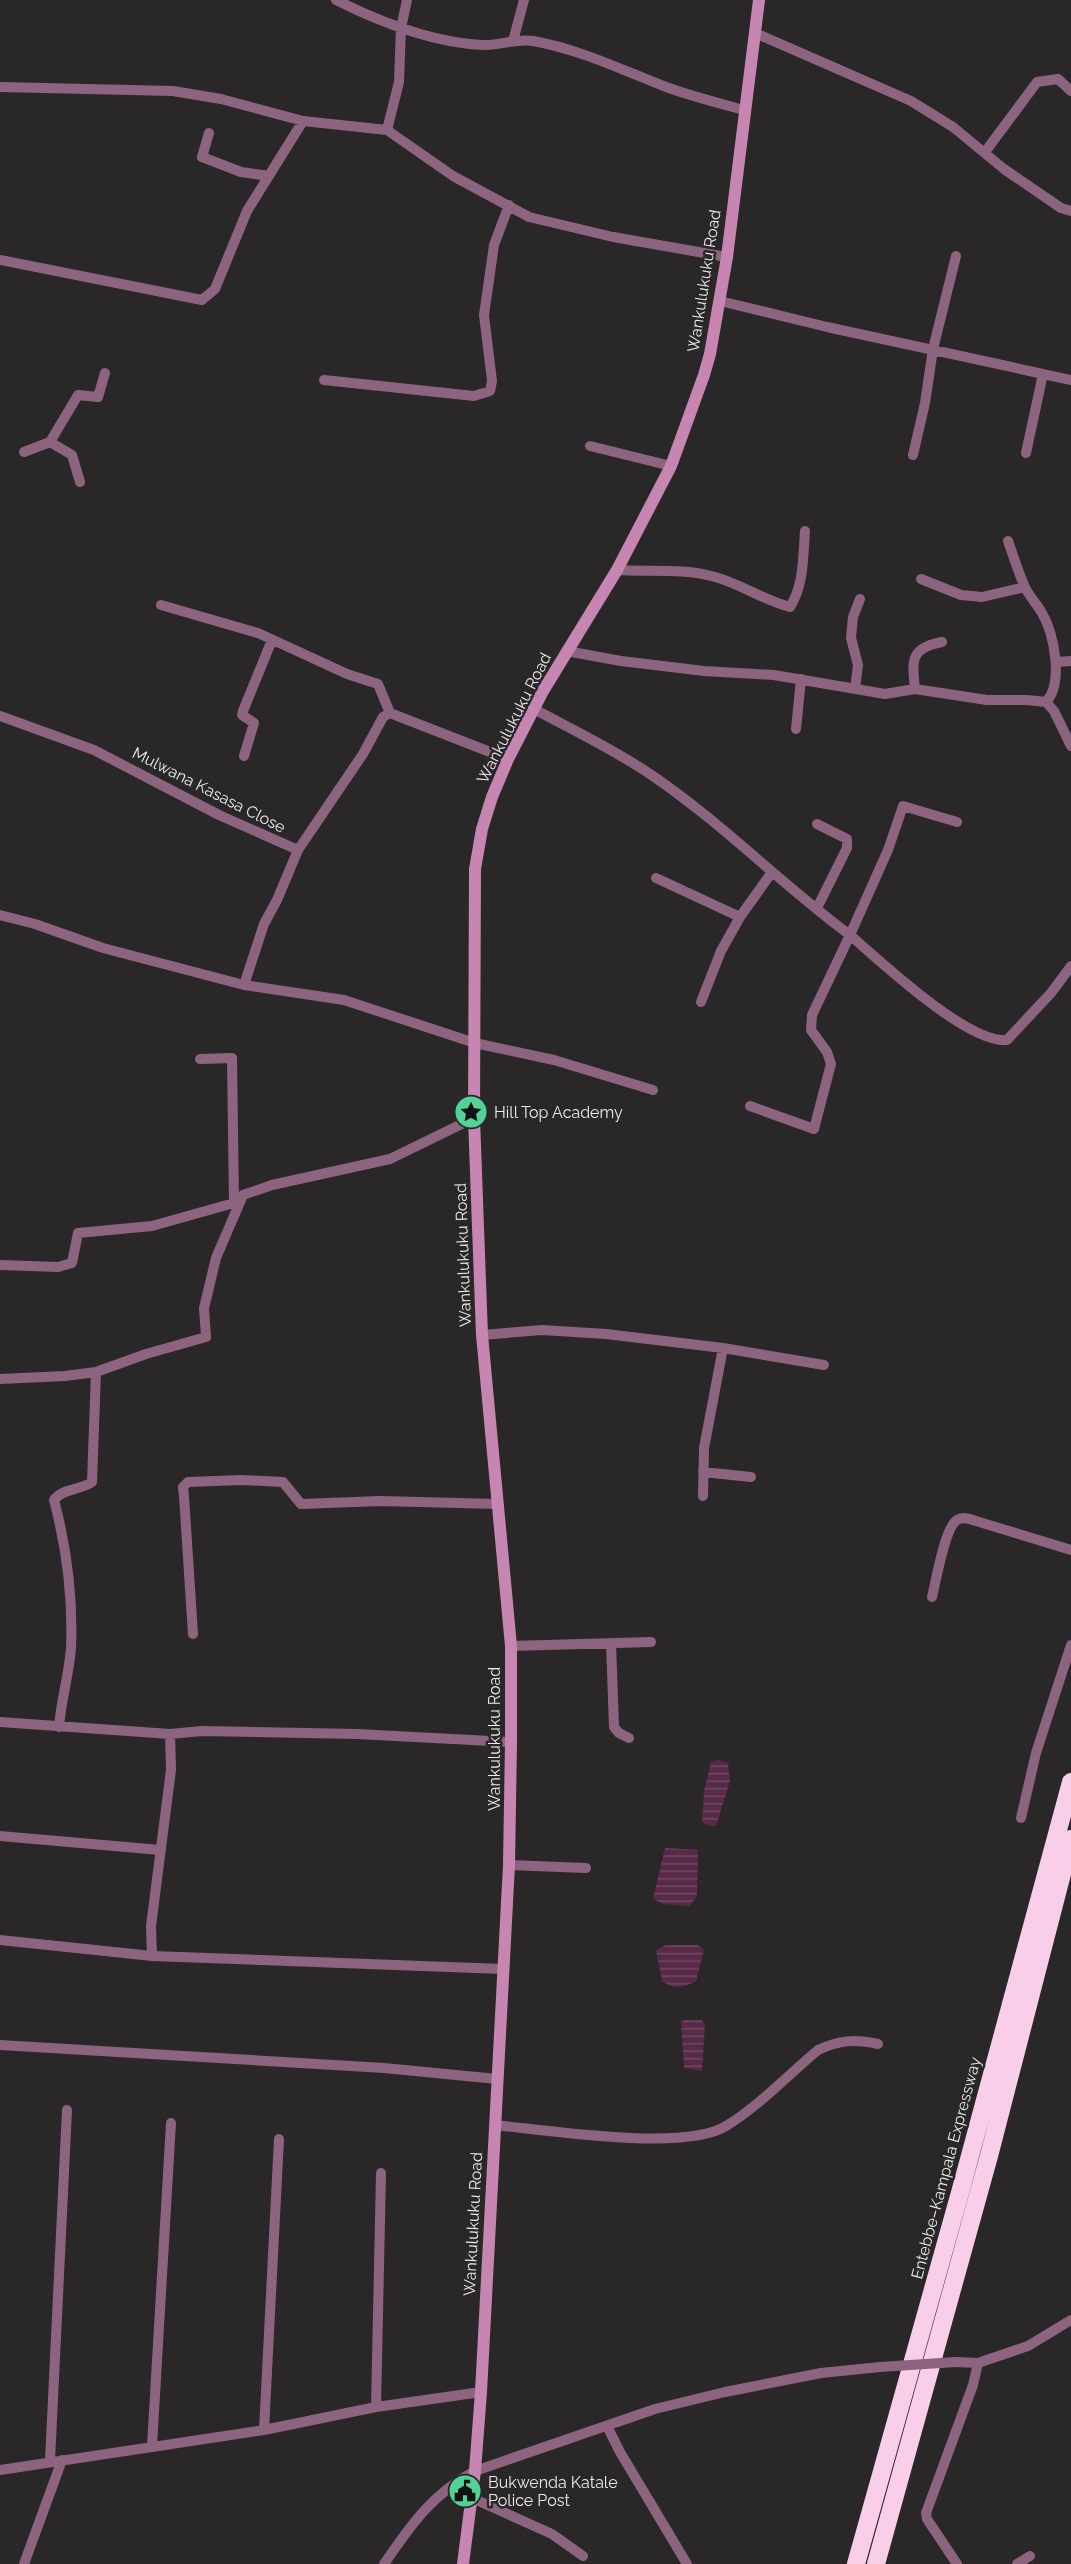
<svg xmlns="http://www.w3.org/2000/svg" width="1071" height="2564" font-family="Raleway,sans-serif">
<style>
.water{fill:url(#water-rules)}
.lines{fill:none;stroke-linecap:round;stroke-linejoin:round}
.street{stroke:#8d647f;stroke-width:10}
.secondary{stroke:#c786b1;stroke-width:12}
.highway{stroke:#f8cee9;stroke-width:18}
.street-bridge{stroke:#8d647f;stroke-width:10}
.labels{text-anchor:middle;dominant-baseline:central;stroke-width:5;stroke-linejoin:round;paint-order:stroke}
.street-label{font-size:16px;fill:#ebe9ea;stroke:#2a2729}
.poi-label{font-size:16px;fill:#ebe9ea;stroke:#2a2729;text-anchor:start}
</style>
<defs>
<pattern id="water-rules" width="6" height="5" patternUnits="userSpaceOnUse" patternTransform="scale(1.5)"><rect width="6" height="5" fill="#59294a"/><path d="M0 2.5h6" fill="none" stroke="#714864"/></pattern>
</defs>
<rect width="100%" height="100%" fill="#2a2729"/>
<path class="water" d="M718 1760 728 1763 730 1781 716 1826 707 1825 702 1822 704 1792 711 1762Z
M665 1848 698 1850 697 1896 690 1906 663 1904 653 1899Z
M666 1945H698L704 1950 696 1981C683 1988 675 1990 662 1981L656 1950Z
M685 2020H702L705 2025 702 2071 684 2068 681 2022Z"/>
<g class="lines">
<path class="street" d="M336 0C380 22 434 43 483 45 500 46 516 38 533 41 579 49 622 70 666 87 691 96 718 103 744 110
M755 33 911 101 953 127 1004 169 1061 208 1071 211
M513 41 524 0
M0 87 173 91 221 99 303 121 387 130 453 176 529 217 613 237 727 257
M387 130 399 82 401 28 407 0
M209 133 202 157 241 172 269 176
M985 152 1037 82 1058 79 1071 91
M0 260 202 300 215 289 247 211 303 121
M720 301 827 327 1071 380
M324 380 474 396 490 391 492 381 484 315 494 245 509 205
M50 442 72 455 80 482
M590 446 671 466
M24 452 50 442 78 395 98 397 105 373
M1026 453 1043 374
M913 455 925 403 933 349 956 256
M1008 541C1013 555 1018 571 1024 585 1028 595 1036 603 1042 613 1054 634 1064 683 1046 702
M617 570C649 572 684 568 715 577 741 584 763 600 790 607 804 585 803 557 805 531
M921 579 961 595 982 597 1025 587
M161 605 258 633 347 674 378 684 390 713
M566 651 621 661 704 671 774 675 885 694 915 689 987 700H1027L1046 702 1054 711 1071 746
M1056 662 1071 661
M855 689 858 665 851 638 853 617 860 599
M915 689C912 660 910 648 942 642
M534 709C573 730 613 749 650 774 721 822 781 884 850 935L812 1015 811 1030 827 1052 831 1064 814 1129 750 1106
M390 713 508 759
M0 716 94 750 219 815 298 850 363 754 383 717 390 713
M796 729 801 679
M244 756 254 723 242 715 243 711 272 640
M957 822 903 806 888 850 850 935C880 961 968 1044 1007 1040L1051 993 1071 966
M656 878 740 917
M817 908 847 848V839L817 824
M0 915 35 924 103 948 244 985 344 1000 475 1043 554 1060 653 1090
M244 985 264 924 277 900 298 850
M701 1002 721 951 740 917 772 872
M200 1059 232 1058 234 1203
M0 1265 58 1267 72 1263 78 1233 152 1226 234 1203 242 1196
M482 1335 542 1330 606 1334 723 1348 824 1365
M0 1379 65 1376 96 1372 146 1354 206 1337 204 1308 216 1258 243 1195 272 1185 390 1159 474 1118
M703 1472 751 1477
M703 1496 704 1448 723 1348
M932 1597C936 1581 945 1527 957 1520 963 1516 970 1519 976 1521L1071 1550
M193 1634 184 1496 183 1487 188 1482 242 1480 283 1482 301 1504 380 1501 498 1504
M611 1643 614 1727 619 1733 629 1738
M511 1646 651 1642
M0 1722 170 1734 171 1770 151 1926 152 1956
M59 1727C61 1700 69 1675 71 1648 73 1598 67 1549 54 1500 61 1489 81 1490 92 1482L96 1372
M170 1734 202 1731 357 1734 511 1742
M1021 1818 1036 1753 1071 1645
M0 1836 160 1850
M509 1865 586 1868
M0 1940 152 1956 503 1969
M0 2045 384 2068 497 2079
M495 2125C546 2130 685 2152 726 2126 759 2106 788 2075 818 2050 839 2040 855 2039 878 2044
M956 2362 978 2363
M376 2407 381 2173
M607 2426 620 2452 687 2564
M264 2430 279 2139
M152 2446 171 2123
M50 2461 67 2110
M0 2470 264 2430 376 2407 481 2392
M472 2498 552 2534 583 2556
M24 2564 62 2460
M384 2564C411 2525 432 2494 475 2471L655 2409 725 2392 821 2373 880 2367
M957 2564 927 2519 926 2513 973 2385 978 2363 1028 2346 1071 2320
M1017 2564 1030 2556"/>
<path class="secondary" d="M463 2564 475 2471 481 2392 509 1865 511 1742V1646L482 1335 478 1227 474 1118 475 869 482 829 492 797 508 759 543 691 617 570 671 466 704 375 710 354 727 257 759 0"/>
<path class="highway" d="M856 2564 961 2189 1071 1782
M876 2564 989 2156 1071 1839"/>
<path class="street-bridge" d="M880 2367 956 2362"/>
</g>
<defs>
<symbol id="sight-disc" viewBox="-11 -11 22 22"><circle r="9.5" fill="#51d397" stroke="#2a2729"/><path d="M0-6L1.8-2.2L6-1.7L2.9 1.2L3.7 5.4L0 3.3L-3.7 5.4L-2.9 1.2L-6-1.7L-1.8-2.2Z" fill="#111"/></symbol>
<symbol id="civic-disc" viewBox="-11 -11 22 22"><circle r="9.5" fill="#51d397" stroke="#2a2729"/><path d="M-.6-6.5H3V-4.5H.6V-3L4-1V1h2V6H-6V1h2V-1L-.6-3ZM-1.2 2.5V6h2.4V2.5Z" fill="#111"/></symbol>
</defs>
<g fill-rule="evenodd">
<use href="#sight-disc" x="452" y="1093" width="38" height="38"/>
<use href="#civic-disc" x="446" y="2472" width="38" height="38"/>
</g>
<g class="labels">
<g class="street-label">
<text transform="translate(704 281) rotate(-81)">Wankulukuku Road</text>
<text transform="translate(514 718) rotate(-63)">Wankulukuku Road</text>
<text transform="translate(209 790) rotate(27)">Mulwana Kasasa Close</text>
<text transform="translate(463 1255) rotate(-92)">Wankulukuku Road</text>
<text transform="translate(494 1739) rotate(-90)">Wankulukuku Road</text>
<text transform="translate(946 2168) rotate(-75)">Entebbe–Kampala Expressway</text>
<text transform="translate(473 2224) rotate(-87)">Wankulukuku Road</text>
</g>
<g class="poi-label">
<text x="494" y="1112">Hill Top Academy</text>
<text x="488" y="2482">Bukwenda Katale<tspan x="488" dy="18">Police Post</tspan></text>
</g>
</g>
</svg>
